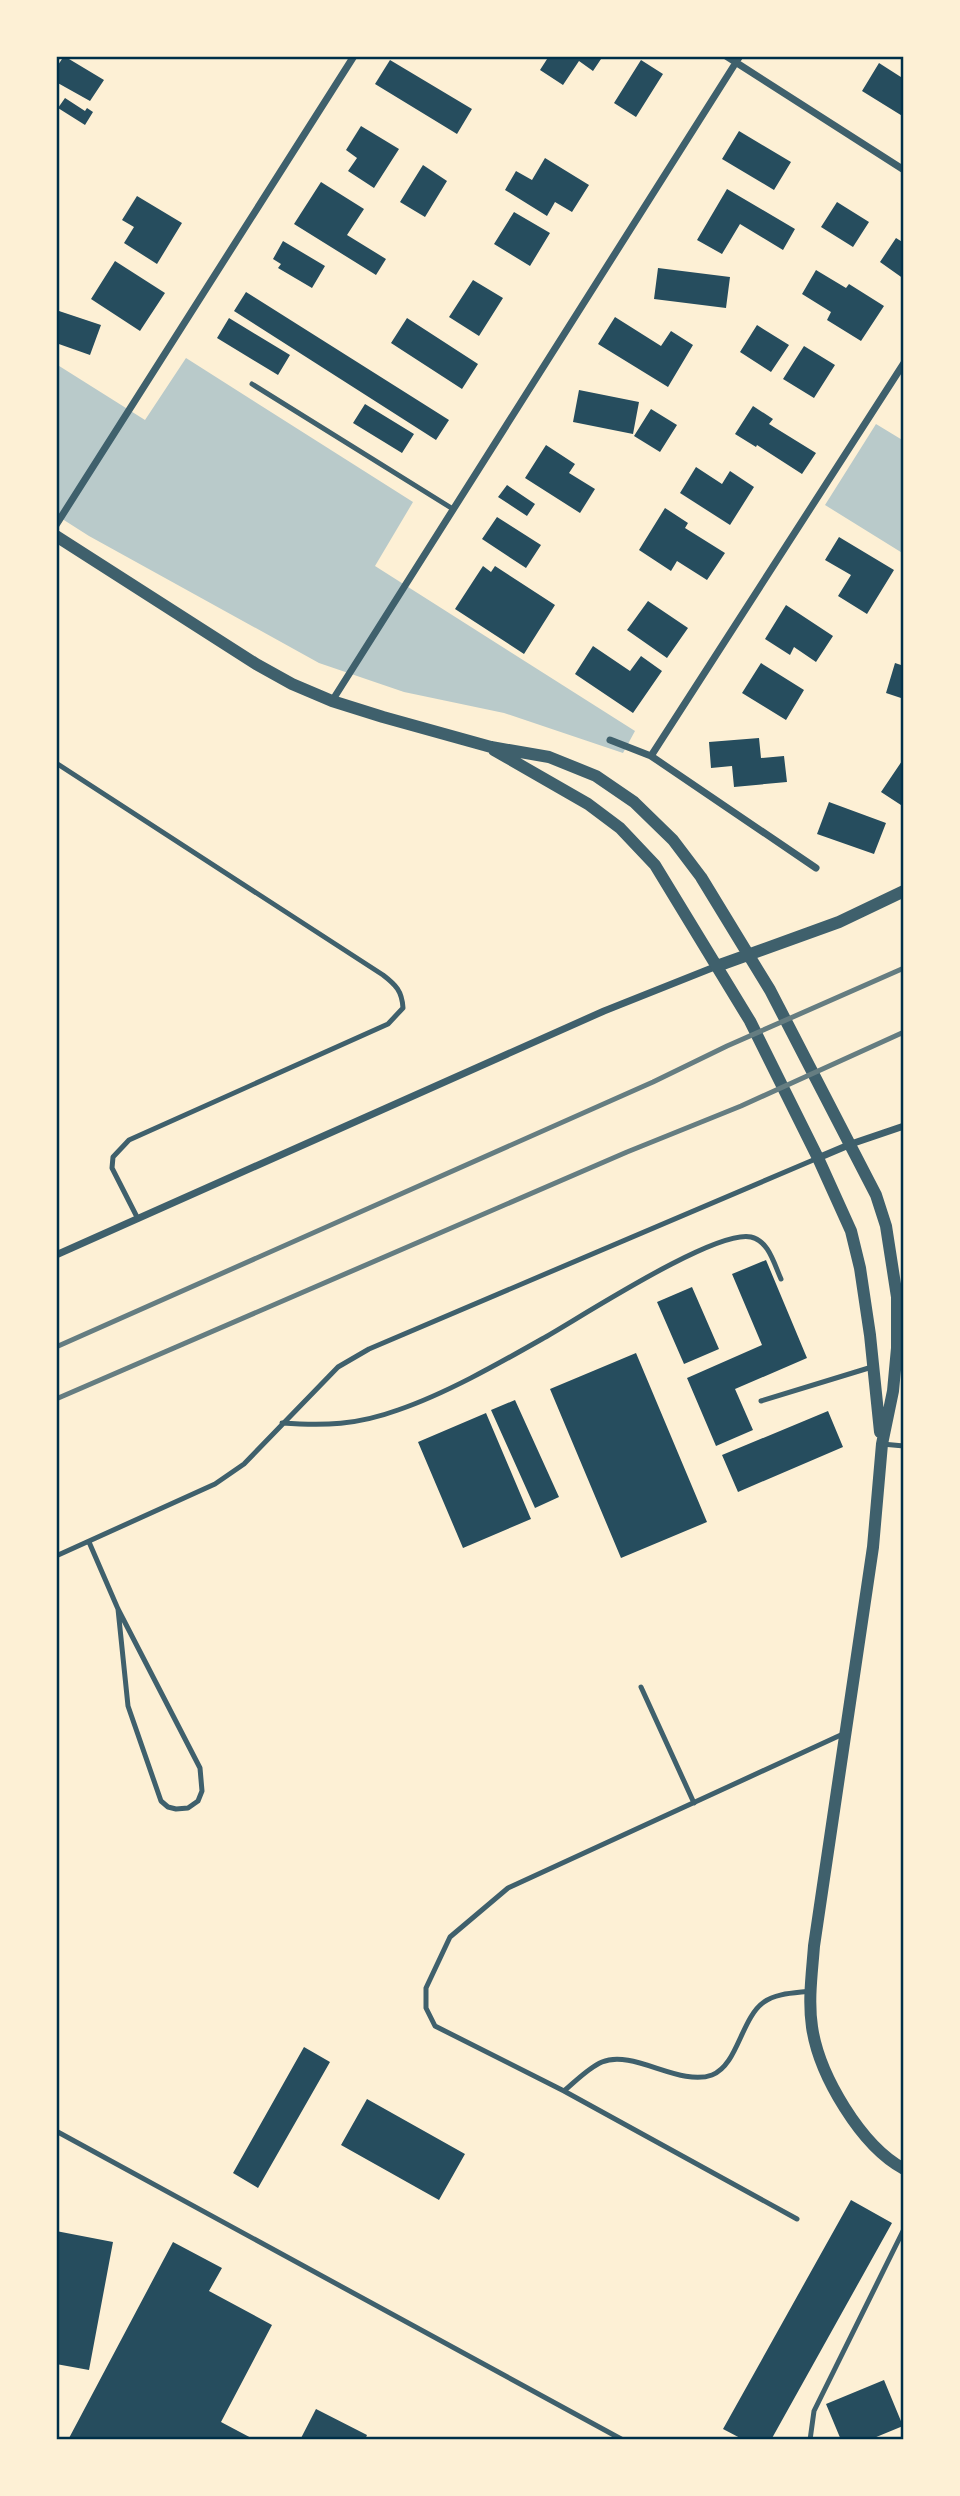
<svg xmlns="http://www.w3.org/2000/svg" width="960" height="2496" font-family="Manrope,sans-serif">
<style>
.green{fill:#b9caca}
.building{fill:#264d5e}
.lines{fill:none;stroke-linecap:round;stroke-linejoin:round}
.service{stroke:#3f606c;stroke-width:5}
.minor{stroke:#3f606c;stroke-width:7}
.tertiary{stroke:#3f606c;stroke-width:12}
.rail{stroke:#657d81;stroke-width:5}
.neatline{fill:none;stroke:#003049;stroke-width:2.5}
</style>
<rect width="100%" height="100%" fill="#fdf0d5"/>
<path class="green" d="M186 358 413 502 375 566 635 731 623 753 504 713 404 692 319 663 89 536 56 515V364L145 420Z
M876 424 904 441V554L825 505Z"/>
<path class="building" d="M64 56 104 80 90 101 56 82V68Z
M549 56H603L593 71 579 61 563 85 540 70Z
M390 60 472 109 457 134 375 84Z
M641 60 663 74 636 117 614 103Z
M879 63 904 79V117L862 91Z
M65 98 85 111 87 108 93 112 85 125 58 108Z
M361 126 399 149 374 188 348 171 357 158 346 150Z
M739 131 791 162 774 190 722 159Z
M545 158 589 185 572 212 555 202 547 216 505 190 516 171 532 180Z
M423 165 447 181 425 217 400 202Z
M321 182 364 209 347 235 386 259 376 275 294 224Z
M727 189 795 229 783 250 740 224 722 254 697 240Z
M137 196 182 223 157 264 124 243 134 227 122 220Z
M837 202 869 222 853 247 821 227Z
M514 212 550 233 530 266 494 244Z
M896 238 904 243V279L880 262Z
M283 241 325 266 312 288 278 268 281 264 273 259Z
M115 261 165 293 140 331 91 299Z
M658 268 730 277 726 308 654 299Z
M816 270 846 288 849 284 884 306 861 341 827 320 831 312 802 294Z
M473 280 503 298 479 336 449 317Z
M246 292 449 420 436 440 234 311Z
M56 310 101 325 90 355 56 343Z
M615 317 661 346 671 331 693 345 668 387 598 344Z
M229 318 290 355 278 375 217 338Z
M407 318 478 364 462 389 391 343Z
M757 325 789 345 771 372 740 352Z
M804 346 835 365 814 398 783 379Z
M579 390 639 402 633 434 573 422Z
M365 404 414 434 402 453 353 423Z
M753 406 773 419 769 424 816 453 802 474 757 445 756 447 735 434Z
M651 409 677 425 660 452 634 436Z
M546 445 575 464 569 473 595 489 580 513 525 478Z
M696 467 722 484 730 471 754 487 730 525 680 493Z
M507 485 535 504 527 516 498 497Z
M665 508 688 523 685 528 725 553 707 580 677 561 671 571 639 550Z
M497 517 541 545 526 568 482 539Z
M839 537 894 570 867 614 838 596 851 575 825 560Z
M483 566 491 572 495 566 555 605 524 654 455 609Z
M648 601 688 628 667 658 627 630Z
M786 605 833 636 816 662 794 647 790 655 765 639Z
M593 646 630 671 641 656 662 671 633 713 575 674Z
M761 663 804 690 786 720 742 693Z
M895 663 904 666V699L886 693Z
M759 738 761 758 784 756 787 782 734 787 732 766 711 768 709 742Z
M904 758V807L881 792Z
M829 802 886 823 874 854 817 834Z
M766 1260 807 1358 735 1389 753 1430 716 1446 687 1378 762 1345 732 1274Z
M692 1287 719 1349 684 1364 657 1302Z
M636 1353 707 1522 621 1558 550 1389Z
M515 1400 559 1497 535 1508 491 1410Z
M828 1411 843 1447 738 1492 722 1455Z
M486 1413 531 1519 463 1548 418 1442Z
M304 2047 330 2062 258 2188 233 2173Z
M367 2099 465 2154 439 2200 341 2145Z
M851 2200 892 2223 771 2440H744L723 2429Z
M56 2231 113 2242 89 2370 56 2364Z
M173 2242 222 2268 209 2291 272 2325 221 2422 255 2440H68Z
M884 2380 903 2426 869 2440H841L826 2404Z
M316 2409 367 2435 365 2440H300Z"/>
<g class="lines">
<path class="service" d="M252 384 453 509
M56 763 383 975C396 985 402 991 403 1008L388 1024 129 1140 113 1157 112 1168 138 1219
M761 1401 872 1367
M282 1423C325 1426 357 1425 398 1410 445 1394 498 1364 542 1339 578 1319 715 1229 751 1237 769 1241 774 1264 781 1279
M882 1444 904 1446
M89 1542 118 1609 200 1768 202 1791 198 1801 188 1808 176 1809 168 1807 161 1801 128 1706 118 1609
M56 1556 215 1484 244 1464 338 1367 369 1349 818 1158
M641 1687 694 1803
M564 2091C576 2081 588 2068 602 2062 633 2049 680 2087 712 2075 738 2065 741 2018 764 2002 776 1993 796 1993 811 1991
M56 2131 623 2440
M797 2219 564 2091 435 2026 426 2008V1988L450 1937 508 1888 843 1734
M810 2440 814 2411 904 2229"/>
<path class="minor" d="M726 56 904 170
M56 525 354 56
M332 701 740 56
M610 740 651 756 816 868
M651 756 904 363
M818 1158 851 1144 904 1126
M56 1255 604 1011 717 966"/>
<path class="tertiary" d="M56 536 256 664 292 684 332 701 383 717 491 747 549 757 596 776 634 802 673 840 701 877 770 990 876 1195 886 1226 897 1297V1348L893 1391 882 1444 873 1547 814 1946C812 1973 808 2000 812 2027 819 2075 861 2146 904 2169
M494 750 588 804 620 828 655 865 750 1021 818 1158 851 1231 860 1268 870 1335 880 1432
M717 966 839 922 904 891"/>
<path class="rail" d="M56 1347 653 1082 727 1046 904 968
M56 1399 627 1152 741 1106 904 1032"/>
</g>
<rect width="960" height="2496" fill="none" stroke="#fdf0d5" stroke-width="116"/>
<rect x="58" y="58" width="844" height="2380" class="neatline"/>
</svg>
